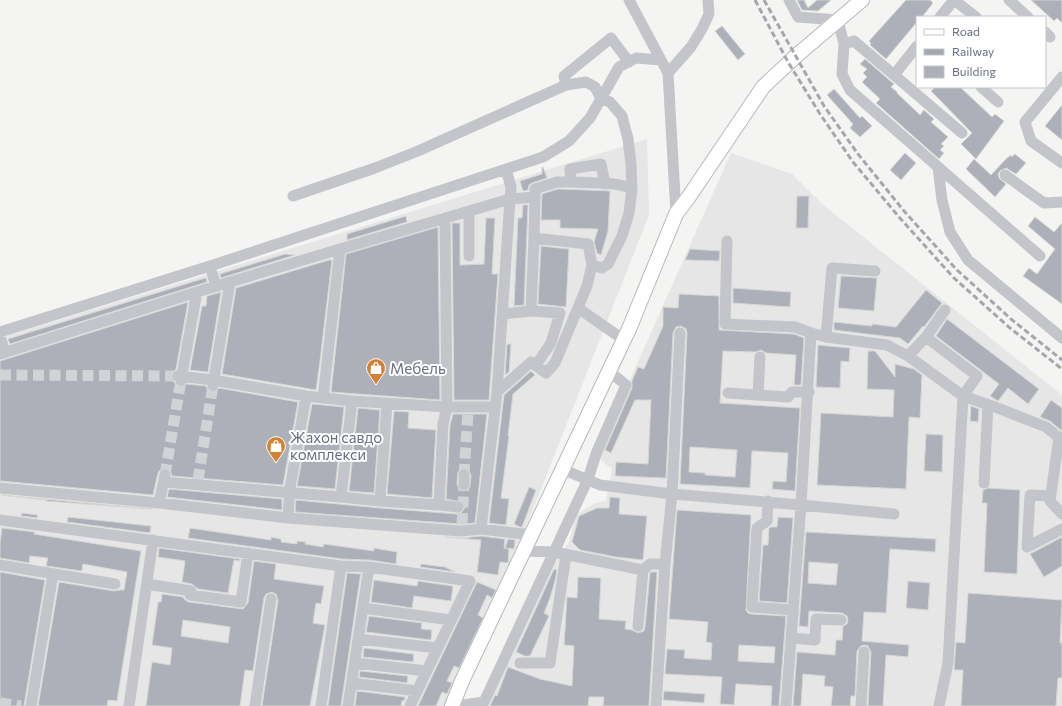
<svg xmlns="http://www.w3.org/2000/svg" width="1062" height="706" font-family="Commissioner,sans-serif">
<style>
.built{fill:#e5e6e5}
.building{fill:#adb0b8;stroke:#d6d7d5;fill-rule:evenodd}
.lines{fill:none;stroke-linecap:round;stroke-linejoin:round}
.minor-tunnel{stroke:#d1d3d6;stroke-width:11;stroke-dasharray:11 5.5;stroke-linecap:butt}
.major-casing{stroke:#b7b8bd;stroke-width:16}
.minor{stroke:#c4c5ca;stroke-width:11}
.major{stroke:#fff;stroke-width:14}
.rail{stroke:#a4a7ae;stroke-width:3;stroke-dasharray:6 3;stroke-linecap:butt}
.labels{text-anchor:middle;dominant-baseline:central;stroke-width:4;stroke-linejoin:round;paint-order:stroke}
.poi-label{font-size:15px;fill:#676e81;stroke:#fff;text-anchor:start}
</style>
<rect width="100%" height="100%" fill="#f4f5f2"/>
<path class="built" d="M647 139 649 215 502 588 447 706H0V338Z
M731 153 792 174 822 204 1062 395V706H486L551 569 569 542 576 515 593 504 606 501 612 469 596 456Z"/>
<path class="building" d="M797 0H804L808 8 817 0H831L818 11 802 10Z
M906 0H930L933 3 922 17H917V22L886 59 870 45 871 43 869 41Z
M1031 0H1062V23L1057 18 1054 21Z
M722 26 745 54 738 60 715 31Z
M865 59 894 84 891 87 897 92V93L920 115 924 110 934 119 931 122 948 137 941 144 944 146 940 150 944 153 939 159 876 103 880 99 862 82 867 77 863 73 867 69 860 64Z
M935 87H960L992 117 995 114 1004 121 976 159 961 144 972 133 931 91Z
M834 89 860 118 862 116 872 126 860 137 850 128 853 124 827 95Z
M1062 105V140L1045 126Z
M905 153 916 163 901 180 890 170Z
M1015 154 1026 163 1016 174 1006 168 1000 171 998 174 999 178 1006 184 995 197 966 169 974 159 991 175 1006 159 1011 155 1012 157Z
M542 167H543L547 178 532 183 529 185 528 190 523 191 520 181 542 174Z
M558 189 610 191 608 231 601 255 597 253 594 242 598 229 560 228V220H541L542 194Z
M797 196H809L808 228H796Z
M523 205H528L524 305 514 306 518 218H522Z
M406 216 407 222 347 240V234Z
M1035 217 1054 232 1062 223V304L1023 276 1029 268 1037 274 1055 249 1028 226Z
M486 218H495L492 274H498L489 400H454L452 223H460V265L484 264Z
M438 227 440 400 331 392 346 254Z
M541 246 569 249 566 307 538 304Z
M690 249 720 251 719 261 685 260Z
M285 254 295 255 221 278 220 274Z
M329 260H332L320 361 316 390 222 374 236 288Z
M841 276 877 278 874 311 838 308Z
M205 278H206L207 282 10 344 8 339Z
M733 288 791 292 790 307 733 303Z
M926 290 942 303 924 327 923 326 908 344 900 338 834 330V322L872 326V324L896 327Z
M221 292 208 372 190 370 202 306H206L207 296Z
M679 294 719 296V330L794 334 804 338 801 385H794L796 355 766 353 761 350 755 352 723 351 720 403 800 408 795 491 772 489 773 481 786 482 788 453 752 451 750 488 680 484 687 333 686 329 681 326 676 327 673 333 666 478 615 476 616 462 648 464 651 400H635L611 453 605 450 632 388V381L638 367 644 369 663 326V307L678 308ZM690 447 737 450 735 477 705 475V473L689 472Z
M188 302 176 369 173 372 171 375 172 379 176 385 180 387 187 384 206 386 208 390 212 392 216 391 219 388 298 402 283 485 172 476 170 470 166 468 160 470 158 473 153 495 0 481V361Z
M947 319 1039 389 1028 404 1008 388 998 401 990 396 999 384 936 336Z
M507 344H511L509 372 505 375Z
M818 345 850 348 849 362 841 361 840 388 816 387Z
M868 351H875L895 377V364L914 369 922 375 920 418 909 417 906 489 817 485 821 413 893 417 894 390 867 389Z
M531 371 535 375 513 394 508 436H509L501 498 509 499 506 525 489 523 504 395Z
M1051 400 1062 408V431L1050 421 1040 417Z
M312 404 344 407 335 489 297 486Z
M971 406 979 409 978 422 970 421Z
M358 408 380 410 374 493 349 491Z
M394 411 409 412 408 428 436 430 432 498 387 494Z
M453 414H487L475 523 461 524 295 512 296 500 380 508 457 514 461 513 465 508 462 502 446 499 450 425ZM464 468 468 469 471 475 470 487 464 491 460 490 457 484 458 472Z
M926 434 943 435 942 472 924 471Z
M529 487 536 490 522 527H520L514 524Z
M988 488 1020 490 1017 574 984 572 987 503H982L983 490Z
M169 489 282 499V510L167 497Z
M1 495 152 509 46 501V500Z
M610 497 620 498 619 514 647 516 643 560 616 557 580 550 572 542 579 516 597 508H609Z
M677 510 751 515 746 610 748 613 751 614 786 616 779 706H771L772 686 736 684 734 705 720 704 722 677 665 674 667 649 685 650 684 658 711 660 712 643 706 642 708 622 669 619ZM739 645 775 647 774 663 738 661Z
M22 513 38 515 37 518 21 516Z
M68 517 151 526 150 533 67 522Z
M778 517 793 518 787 603 759 601 763 545H768L769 528 771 527H777Z
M2 528 35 532 34 534 141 551 117 701 108 700 107 706H38L59 582 114 591 119 590H124L127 572 83 564 82 571 46 566 48 558 30 556 29 563 0 558V543Z
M190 528 271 540V537L281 539V542L297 544V541L306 542 305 544 323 547 324 544 374 551V548L397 552 396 564 369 560 342 559 188 538Z
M806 532 936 539 935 552 890 549 886 613 864 612 862 641 909 645 908 657 886 655 883 706H868L871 652 868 646 864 645 861 646 857 651 855 696H851L850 706H831L833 687 824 686 825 676 803 674 801 706H793L797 652 835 655 836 640H842L843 626 847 624 848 621 847 616 842 613 809 611 808 627 799 626ZM809 562 838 564 836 585 808 583Z
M481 536 505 539 504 548 509 549 508 563 500 562 498 575 477 572 481 540 445 537 462 538Z
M1062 537V566L1044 577 1030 554Z
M508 539 515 540 514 549 505 548Z
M159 548 240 559V561L234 560 228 593 198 589 192 584 182 582 185 561 158 557Z
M254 561 276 564 274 579 324 586 321 604 316 603 313 623 325 625 310 706H262L278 600 276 594 272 592 266 594 264 598 253 671 245 670 240 706H146L152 662 170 665 172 648 152 645 158 602H161L162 594 183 597 185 600 189 602 243 609 248 603ZM183 620 230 627 228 643 181 636Z
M421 564 445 567 455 572 420 567Z
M554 569 557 570 555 581 550 598 544 613 549 616 530 656H525L516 652Z
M0 572 45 580 24 706H0Z
M651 572H657L649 706H603L604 697H589L588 706H490L495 695 497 696 508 667 540 679 572 686 574 646 564 645 567 597 577 598 578 577 601 578 599 619 626 621 625 629 632 630 638 633 644 631 645 627 650 573Z
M347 573 361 574 360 578 341 706H328Z
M374 580 417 586 418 581 453 586 451 601 414 596 412 608 371 602Z
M908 581 930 583 928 610 906 608Z
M477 582 496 590 492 598 487 595 478 615 483 618 459 668 454 666 447 681 452 683 447 694 442 692 436 706H418Z
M968 593 1062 600 1060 643H1062V678H1058L1056 706H961L963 670H954L956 642 965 643Z
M369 616 422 623 421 629 432 630 431 640 366 632Z
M364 648 414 654 413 662 363 657Z
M360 671 408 676 407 683 359 677Z
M357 691 405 697V700L402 701 401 706H355Z
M664 691 705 694 704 703 663 700Z"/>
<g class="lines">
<path class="minor-tunnel" d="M0 375 178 376
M165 475 181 380
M464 475 468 412
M198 480 213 385
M462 524 464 484
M0 703 21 706"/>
<defs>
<path id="major" d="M452 706 462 681 629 329 676 214 688 198 763 87 796 56 862 0"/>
</defs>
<use href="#major" class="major-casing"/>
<path class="minor" d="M629 0 661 60
M789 0 798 17 838 20 844 44 842 74 850 90 1040 256
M954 0 976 17
M1009 0 1028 17
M940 17 954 0
M1045 32 1050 37
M844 44 854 41 894 75 917 46
M668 73 691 47 702 29 709 14 708 0
M894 75 962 133
M1062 77 1025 122 1031 141 1062 163
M566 85 564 76 611 38 629 62
M981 87 998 102
M938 167 942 200 950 232 968 260 1062 338
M1005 175 1044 203 1062 202
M605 184 601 164 570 169 571 182C590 183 616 181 632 189
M293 196 375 168 418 151 566 85 586 82 595 87 601 99 610 102 622 116 628 139 631 164 632 189 629 213 622 236 608 264 602 268 592 265
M535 197V189L557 182H571
M469 211V256
M534 238 531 311 560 313 551 343 536 365
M727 241 725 324 795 327 811 333 801 505 894 514
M210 266 216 286
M578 308 624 340
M503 314 531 311
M0 332 210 266 543 157 569 141 590 118 619 67 636 58 661 60 668 73 676 214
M811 333 826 337 887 345 908 356 963 396 995 407 1046 427 1062 440
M0 337 5 352
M826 337 832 268 875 271
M926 337 977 376 963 396 948 663 939 706
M0 354 197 292 340 249
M908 356 926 337 945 310
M178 376 213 380 306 396 352 401 447 407H495
M181 380 197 292
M213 385 230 282
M497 392 531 362 546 373 555 363 587 286 592 265 588 244 534 238 535 197 510 199 511 187 506 169
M728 393 788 397 792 392H809
M758 395 760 357
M323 398 340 249 510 199 497 392 481 529
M387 404 380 501 439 505 443 424 447 407 445 218
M1059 437 1050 501 1062 514
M562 469 600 485 672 494 801 505 786 706
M164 482 341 497 352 401
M984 483 988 405
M464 484V475
M0 488 159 503 288 518 461 531 481 529 531 535
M1050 496 1030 495 1027 547 1062 529
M341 497 380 501
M768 501 767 521 757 528 752 607 793 610
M159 503 165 475
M439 505 458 507
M288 518 290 488 306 396
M0 520 341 566 369 567 470 581 410 706
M524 551 554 552 643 570 638 626
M0 565 115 584
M643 570 650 564H665
M147 584 191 591 190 595 241 602 248 553
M363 608 451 620
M791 638 815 640 816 619 841 620
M358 639 438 648
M355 663 427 671
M520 663H550L566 555
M352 683 417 691
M31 706 53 574
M129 706 153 540
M255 706 271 599
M321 706 341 566
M348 706 369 567
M456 706 484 702 588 479 596 454 626 385 609 371
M656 706 665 564 672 494 680 333
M861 706 864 652"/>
<use href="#major" class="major"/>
<path class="rail" d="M755 0 788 62 820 114 853 162 899 217 953 277 1010 328 1062 369
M764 0 824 106 858 154 904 211 957 270 1011 319 1062 360"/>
</g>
<defs>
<symbol id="shop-pin" viewBox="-11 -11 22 30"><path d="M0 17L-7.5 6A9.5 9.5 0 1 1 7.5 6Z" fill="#d58133" stroke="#fff"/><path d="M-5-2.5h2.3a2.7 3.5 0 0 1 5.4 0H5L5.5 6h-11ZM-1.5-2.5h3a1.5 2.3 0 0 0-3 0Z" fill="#fff"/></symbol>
</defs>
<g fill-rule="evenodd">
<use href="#shop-pin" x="365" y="357" width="22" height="30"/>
<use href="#shop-pin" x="265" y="435" width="22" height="30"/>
</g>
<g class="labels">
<g class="poi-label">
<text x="390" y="368">Мебель</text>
<text x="290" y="437">Жахон савдо<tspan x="290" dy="17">комплекси</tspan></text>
</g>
</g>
<rect x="916" y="16" width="130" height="72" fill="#ffffff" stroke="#c2c5cd"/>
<rect x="924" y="29" width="20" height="6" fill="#ffffff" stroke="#c2c5cd"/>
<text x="952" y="36" font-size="12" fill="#676e81">Road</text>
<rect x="924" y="49" width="20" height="6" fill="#a4a7ae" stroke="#c2c5cd"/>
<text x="952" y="56" font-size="12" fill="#676e81">Railway</text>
<rect x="924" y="66" width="20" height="12" fill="#adb0b8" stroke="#c2c5cd"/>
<text x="952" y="76" font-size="12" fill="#676e81">Building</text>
</svg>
